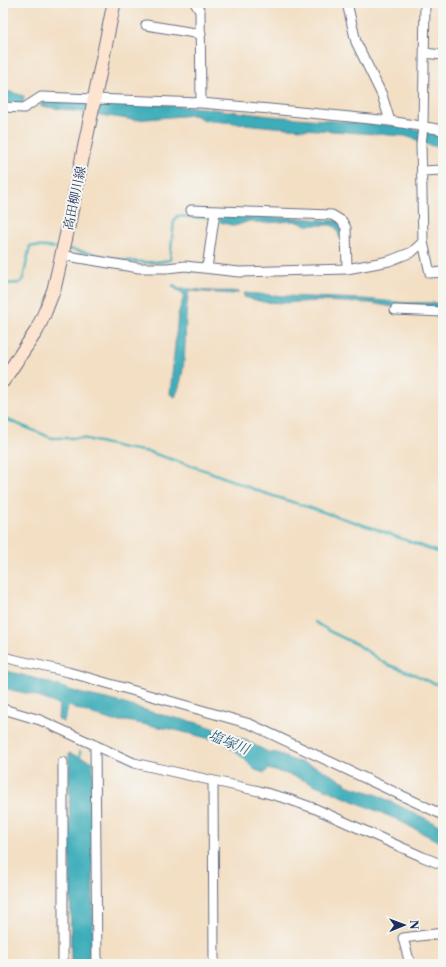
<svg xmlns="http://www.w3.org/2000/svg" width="446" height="967" font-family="'Libre Caslon Text','Noto Serif JP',serif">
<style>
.water{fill:#3dadb9;stroke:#2c6e8c}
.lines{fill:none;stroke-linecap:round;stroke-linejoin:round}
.stream{stroke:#3dadb9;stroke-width:2.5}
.street-casing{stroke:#676d82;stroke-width:11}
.secondary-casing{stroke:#676d82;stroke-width:15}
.street{stroke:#fff;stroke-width:9}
.secondary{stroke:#fde4d1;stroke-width:13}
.labels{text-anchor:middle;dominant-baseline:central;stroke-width:4;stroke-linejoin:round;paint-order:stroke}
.street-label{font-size:13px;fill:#1b2f5e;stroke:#f6f6f2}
.water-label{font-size:14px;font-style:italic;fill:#275b7e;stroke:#f6f6f2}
</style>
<rect width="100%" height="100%" fill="#f6f6f2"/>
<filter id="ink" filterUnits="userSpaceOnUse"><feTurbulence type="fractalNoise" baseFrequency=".025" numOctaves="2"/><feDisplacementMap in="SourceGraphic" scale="8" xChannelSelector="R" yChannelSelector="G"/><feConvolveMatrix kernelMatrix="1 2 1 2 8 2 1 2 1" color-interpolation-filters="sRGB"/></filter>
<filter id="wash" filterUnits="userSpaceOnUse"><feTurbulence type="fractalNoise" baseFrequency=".012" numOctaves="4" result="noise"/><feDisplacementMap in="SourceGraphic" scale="16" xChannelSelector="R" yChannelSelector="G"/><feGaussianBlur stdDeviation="0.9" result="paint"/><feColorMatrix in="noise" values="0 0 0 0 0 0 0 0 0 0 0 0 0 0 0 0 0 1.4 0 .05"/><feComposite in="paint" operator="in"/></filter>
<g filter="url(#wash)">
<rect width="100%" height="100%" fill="#f3dfc4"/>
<path class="water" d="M3 92H11L24 96 23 103H3Z
M46 101 89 103 90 104H156L204 108 271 116 399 126 443 135V148L424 144 423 142 405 136 274 127 204 120 194 115 135 120 40 106 42 102Z
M219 216 297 218 336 221 341 223 344 240 340 238 336 227 330 225H307L294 221 264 223 249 221 235 226 220 222Z
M174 284 179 289C191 288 201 291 212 291 221 292 230 290 239 292L233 294 189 291C182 324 190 366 175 397L170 394 178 315 184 296 172 286Z
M244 293 283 296 364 299 406 303H443V309L394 307 370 303 318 301 282 303 263 302 244 297Z
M3 670 41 680 79 693 111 700 162 715 198 723 243 739 270 753C279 751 283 757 290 759 301 763 316 765 326 772 332 775 338 779 345 782L346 785 375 794 443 827V844L396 819 294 776 268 769 265 773 255 770 242 757 223 742 175 730 126 721H113L68 706 66 716 63 722 58 719 59 705 34 695 3 688Z
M69 753 93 762V964H71Z"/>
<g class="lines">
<path class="stream" d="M67 249C101 253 135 268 170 260L174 220 177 216 221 219
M3 284 20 283 23 279 30 246 60 248
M3 418 52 438H82L124 448 149 452 210 472 261 492 373 528 443 554
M315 622 331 632 358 645 386 664 416 675 425 680 443 686
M80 751V760"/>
</g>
</g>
<g filter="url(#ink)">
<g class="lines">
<defs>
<path id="street" d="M195 3 200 11 201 103
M347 3 356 42 382 95 390 121
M146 25 201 34
M424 53 443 55
M3 107 24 108 41 97 201 103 270 109 390 121 443 130
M422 171 443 170
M191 210 332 215 342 221 346 228 347 269
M423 242 430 273 443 272
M61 255 139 268H167L185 266 239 272 347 269 389 261 412 252 423 242 421 144 423 127 425 3
M207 268 215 212
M395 310 443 312
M3 657 68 672 250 724 443 815
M3 709 40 720 134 763 259 791 288 799 316 809 423 857 443 865
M95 745 97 964
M213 781 214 964
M63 964V762
M410 964 403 938 443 933"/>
<path id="secondary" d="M3 381 37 330 45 312 54 289 66 237 114 3"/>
</defs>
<use href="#street" class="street-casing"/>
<use href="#secondary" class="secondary-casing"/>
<use href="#street" class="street"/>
<use href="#secondary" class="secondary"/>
</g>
</g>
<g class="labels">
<g class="street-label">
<text transform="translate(74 198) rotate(-78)">高田柳川線</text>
</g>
<g class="water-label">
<text transform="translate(229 742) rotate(22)">塩塚川</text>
</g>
</g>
<rect width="446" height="967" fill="none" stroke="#f6f6f2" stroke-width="16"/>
<g transform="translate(404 925) rotate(89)" stroke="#f6f6f2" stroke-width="3" paint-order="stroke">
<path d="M0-3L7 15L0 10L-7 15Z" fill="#1b2f5e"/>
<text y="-6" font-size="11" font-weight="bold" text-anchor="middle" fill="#1b2f5e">N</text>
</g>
</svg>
